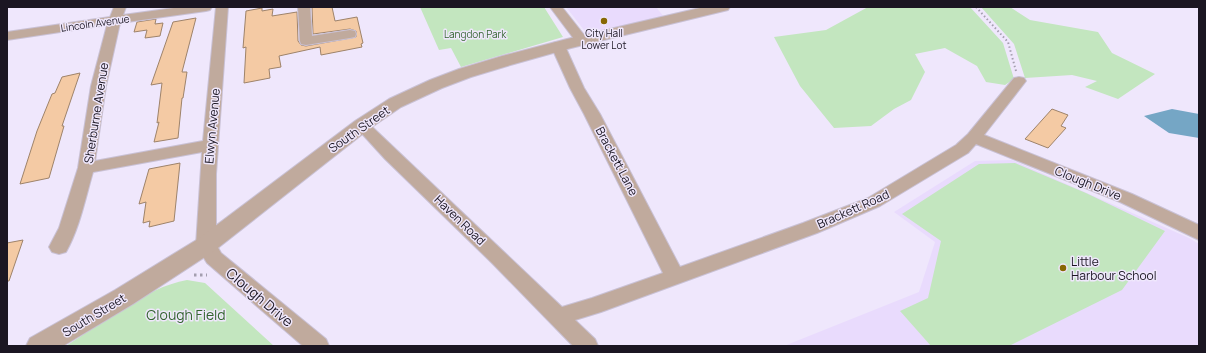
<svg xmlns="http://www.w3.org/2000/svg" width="1206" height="353" font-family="Manrope,sans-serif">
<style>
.built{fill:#e9dbfd}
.green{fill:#c3e6bf}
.water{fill:#75a6c5}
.building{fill:#f4caa4;stroke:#9e836a}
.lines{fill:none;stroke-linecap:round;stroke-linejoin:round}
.minor-casing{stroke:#c9c1d5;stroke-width:2}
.tertiary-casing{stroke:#c9c1d5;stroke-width:2}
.path-far1{stroke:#a49eaf;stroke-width:2;stroke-dasharray:1.5 2.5;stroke-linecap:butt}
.path{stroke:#a49eaf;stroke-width:3;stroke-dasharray:2.5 3.5;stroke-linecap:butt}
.minor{fill:#c0aa9d;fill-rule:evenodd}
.tertiary{fill:#c0aa9d;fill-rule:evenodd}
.poi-dot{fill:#876703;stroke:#efe7fc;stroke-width:1.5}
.labels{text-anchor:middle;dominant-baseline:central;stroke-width:3;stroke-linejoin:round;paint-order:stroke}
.far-street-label{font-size:10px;fill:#1b1622;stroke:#efe7fc}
.far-poi-label{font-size:10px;fill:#1b1622;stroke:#efe7fc}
.far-park-label{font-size:10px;fill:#346530;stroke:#efe7fc}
.street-label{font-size:12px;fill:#1b1622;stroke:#efe7fc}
.poi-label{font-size:12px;fill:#1b1622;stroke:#efe7fc;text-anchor:start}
.near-street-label{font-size:14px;fill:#1b1622;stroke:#efe7fc}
.near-park-label{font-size:14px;fill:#346530;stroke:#efe7fc}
</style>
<rect width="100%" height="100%" fill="#efe7fc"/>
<path class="built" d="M566 7H656L664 17 590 34 584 30Z
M1012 160 1189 238 1199 244V346H784L919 292 935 242 894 212 975 161Z"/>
<path class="green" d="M420 7H544L563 37 461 67 451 48 439 50Z
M868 7H970L1003 43 1014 79 1005 85 986 82 977 66 945 48 915 54 925 72 911 100 894 109 871 126 834 128 800 86 774 37 826 30Z
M981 7H1010L1030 20 1098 32 1112 53 1155 74 1118 99 1085 87 1097 81 1072 75 1025 78 1014 44Z
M1015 163 1086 193 1165 231 1122 290 1009 346H931L900 311 928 298 941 241 902 214 979 164Z
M187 280 205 283 274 346H66C102 323 144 288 187 280Z"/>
<path class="water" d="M1172 109 1199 114V138L1169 133 1144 116Z"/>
<path class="building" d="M312 7H332L335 21 357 17 363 43 361 44 362 47 321 55 320 47 279 56 281 67 269 69 270 78 244 83 246 47 243 48 246 11 262 8V11L273 9 272 16 297 12 298 41 301 45 306 46 356 37V31L350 29 313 34Z
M196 18 182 72H187L183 98H182L178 138 154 142 159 122 157 123 162 83 151 85 173 22Z
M156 19 155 24 163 23 160 36 145 38 147 30 134 32 137 22Z
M80 73 62 126H64L49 178 20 184 37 131 52 94 55 93 62 77Z
M1052 109 1068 115 1061 126 1066 128 1048 148 1025 139Z
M180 163 174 221 149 227 150 221 143 223 146 202 139 204 149 169Z
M23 240 9 281H7V243Z"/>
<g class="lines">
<defs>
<path id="minor" d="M114 7H126L123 15 181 7H212L210 10 206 11 120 23 106 86 95 161 203 141 216 7H228L216 174V244L221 253 326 339 329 346H303L207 263 196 245 202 152 93 172C85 199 80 227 66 252L59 254 52 252 49 247 59 228 78 168 91 86 107 25 7 40V32L110 17Z
M298 7H310L312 36 350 30 355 31 356 34 355 37 350 38 306 45 301 44 300 41Z
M550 7H562L588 40 587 43H577Z
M558 42 563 43 565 46 584 88 600 114 680 267 803 223 868 198 956 145 968 134 1014 78 1019 77 1024 78 1026 81 984 135 1132 194 1199 225V240L1120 202 976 144 968 153 880 206 817 233 601 312 575 320 595 339 598 346H573L492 263 385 159 354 125 357 122 362 120 367 122 562 307 592 298 663 273 584 114 570 88 551 46 553 43Z"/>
<path id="tertiary" d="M704 7H730L728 10 571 48 514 64 471 77 442 88 401 107 369 129 214 251 133 304 63 346H26L30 338 115 290 198 239 355 121 389 99 430 80 459 69 502 56 567 39Z"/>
</defs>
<use href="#minor" class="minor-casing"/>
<use href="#tertiary" class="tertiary-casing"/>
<path class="path-far1" d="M976 7 1008 42 1016 71"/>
<path class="path" d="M194 275H207"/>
<use href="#minor" class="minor"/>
<use href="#tertiary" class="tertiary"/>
</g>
<g class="poi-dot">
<circle cx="604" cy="21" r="4"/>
<circle cx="1063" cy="268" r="4"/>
</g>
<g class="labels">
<g class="far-street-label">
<text transform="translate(95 23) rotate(-8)">Lincoln Avenue</text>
</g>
<g class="far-poi-label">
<text x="604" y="33">City Hall<tspan x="604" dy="12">Lower Lot</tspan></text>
</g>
<g class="far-park-label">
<text x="475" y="34">Langdon Park</text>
</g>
<g class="street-label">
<text transform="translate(96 113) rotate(-81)">Sherburne Avenue</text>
<text transform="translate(212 126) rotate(-85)">Elwyn Avenue</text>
<text transform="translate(359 129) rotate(-35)">South Street</text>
<text transform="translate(617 161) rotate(62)">Brackett Lane</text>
<text transform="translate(1088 183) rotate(22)">Clough Drive</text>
<text transform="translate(853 209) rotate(-24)">Brackett Road</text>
<text transform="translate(460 220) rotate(44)">Haven Road</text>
<text transform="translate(94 315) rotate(-31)">South Street</text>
</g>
<g class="poi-label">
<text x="1071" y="261">Little<tspan x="1071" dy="14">Harbour School</tspan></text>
</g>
<g class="near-street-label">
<text transform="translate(260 297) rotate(40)">Clough Drive</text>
</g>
<g class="near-park-label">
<text x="186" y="314">Clough Field</text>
</g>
</g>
<rect width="1206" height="353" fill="none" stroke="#1b1622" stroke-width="16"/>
</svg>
